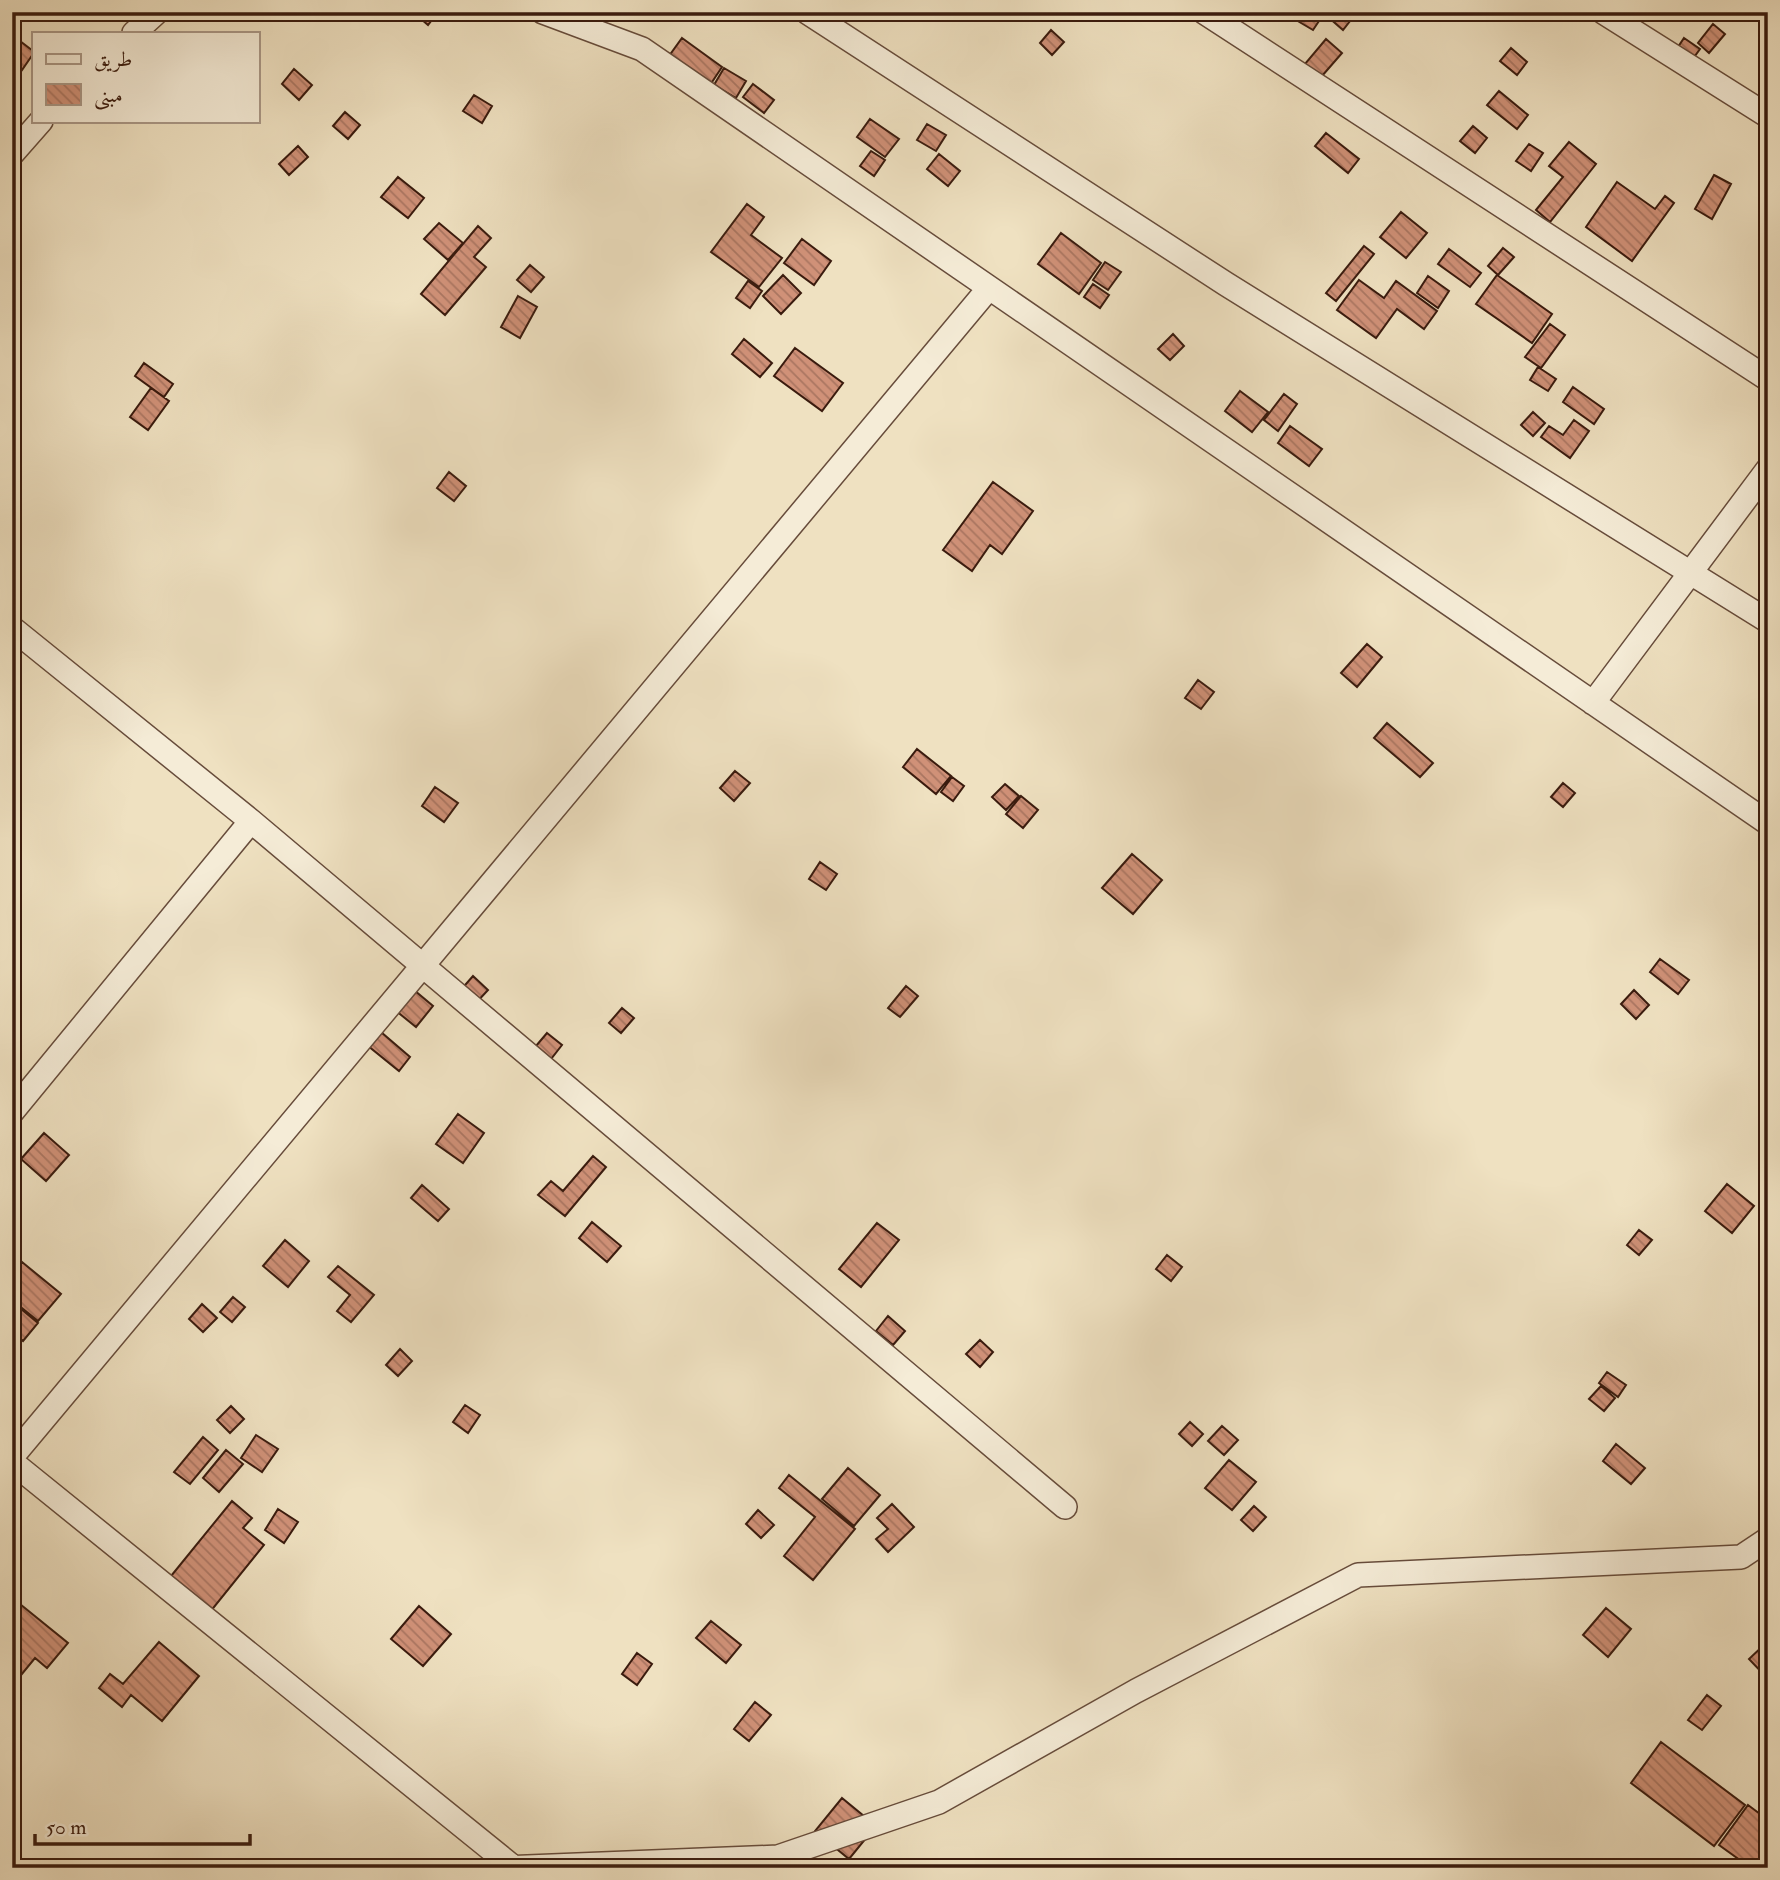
<svg xmlns="http://www.w3.org/2000/svg" width="1780" height="1880" font-family="'IM FELL Double Pica',Amiri,serif">
<style>
.building{fill:url(#building-back-hatch);stroke:#3a1b0e;stroke-width:2}
.lines{fill:none;stroke-linecap:round;stroke-linejoin:round}
.street-casing{stroke:#674c3b;stroke-width:26}
.street{stroke:#f5ecd7;stroke-width:23}
</style>
<defs>
<pattern id="building-back-hatch" width="6" height="6" patternUnits="userSpaceOnUse" patternTransform="scale(1.75)"><rect width="6" height="6" fill="#d09178"/><path d="M-1 5l2 2M0 0l6 6M5-1l2 2" fill="none" stroke="#aa7661"/></pattern>
</defs>
<rect width="100%" height="100%" fill="#efe1c1"/>
<filter id="stains"><feTurbulence type="fractalNoise" baseFrequency=".00286" numOctaves="4"/><feColorMatrix values="0 0 0 0 .2 0 0 0 0 .09 0 0 0 0 .02 0 0 0 .5 -.17"/></filter>
<radialGradient id="worn" r=".72"><stop offset=".6" stop-color="#630" stop-opacity="0"/><stop offset="1" stop-color="#630" stop-opacity=".3"/></radialGradient>
<path class="building" d="M413 12H438L428 25Z
M1301 12H1325L1313 30 1296 20Z
M1330 12H1357L1343 30 1327 16Z
M1713 24 1725 34 1709 53 1698 43Z
M1051 30 1064 42 1052 55 1040 43Z
M682 38 722 67 710 85 669 56Z
M1684 38 1700 49 1689 64 1674 53Z
M1326 39 1342 53 1315 84 1299 71Z
M20 41 33 51V54L22 70 12 63V52Z
M1511 48 1527 62 1517 75 1500 61Z
M724 68 746 81 736 98 714 85Z
M294 69 312 85 299 100 282 84Z
M753 84 774 100 764 113 743 97Z
M1499 91 1528 115 1517 129 1487 105Z
M474 95 492 106 482 123 463 111Z
M345 112 360 125 348 139 333 126Z
M870 119 899 139 885 157 857 137Z
M927 124 946 135 936 151 917 140Z
M1473 126 1487 138 1475 153 1460 141Z
M1326 133 1359 159 1348 173 1315 146Z
M1569 142 1596 164 1550 222 1536 210 1563 177 1549 166Z
M1529 144 1543 153 1531 171 1516 161Z
M298 146 308 157 289 175 279 164Z
M871 151 885 160 874 176 860 166Z
M939 154 960 171 948 186 927 169Z
M1714 175 1731 184 1712 219 1695 209Z
M398 177 424 198 408 218 381 197Z
M1617 182 1655 209 1665 196 1674 203 1632 261 1586 227Z
M747 204 764 217 751 235 782 258 759 287 711 252Z
M1401 212 1427 233 1406 258 1380 237Z
M439 223 463 243 448 260 424 239Z
M478 226 491 238 474 257 486 267 445 315 421 294Z
M1061 233 1101 263 1079 294 1038 264Z
M802 239 831 261 814 285 784 263Z
M1364 246 1374 254 1336 301 1326 293Z
M1503 248 1514 257 1498 275 1488 266Z
M1449 249 1481 273 1470 287 1438 264Z
M1105 262 1121 272 1108 290 1093 280Z
M530 265 544 277 531 292 517 280Z
M783 275 801 293 781 314 763 296Z
M1497 275 1552 314 1532 343 1476 304Z
M1428 276 1449 291 1438 308 1417 293Z
M1359 280 1384 298 1396 281 1437 311 1424 329 1397 309 1376 338 1337 310Z
M748 281 762 291 750 308 736 298Z
M1093 284 1109 295 1100 308 1084 297Z
M518 296 537 307 520 338 501 327Z
M1550 324 1565 335 1541 368 1525 357Z
M1173 334 1184 346 1170 360 1158 349Z
M744 339 772 363 760 377 732 354Z
M795 348 843 383 822 411 774 376Z
M144 363 173 384 164 397 135 376Z
M1538 367 1556 379 1548 391 1530 380Z
M1573 387 1604 409 1594 424 1563 402Z
M151 388 169 401 148 430 130 417Z
M1240 391 1268 412 1252 432 1225 411Z
M1284 394 1297 404 1278 431 1264 420Z
M1533 412 1545 423 1533 436 1521 425Z
M1574 420 1589 431 1570 458 1541 437 1549 426 1563 435Z
M1290 426 1322 449 1309 466 1278 443Z
M449 472 466 486 454 501 437 488Z
M993 482 1033 511 1002 554 990 545 972 571 943 550Z
M1367 644 1382 657 1357 687 1341 673Z
M1198 680 1214 692 1201 709 1185 698Z
M1387 723 1433 763 1420 777 1374 738Z
M917 749 951 776 936 794 903 767Z
M735 771 750 783 734 801 720 788Z
M952 777 964 786 953 801 941 792Z
M1563 783 1575 793 1563 807 1551 797Z
M1005 784 1019 796 1006 810 992 797Z
M435 787 458 803 444 822 422 806Z
M1021 796 1038 810 1023 828 1006 814Z
M1132 854 1162 880 1133 914 1102 888Z
M820 862 837 874 826 890 809 879Z
M1660 959 1689 980 1678 994 1650 972Z
M473 976 488 990 474 1005 459 992Z
M408 985 433 1006 416 1027 390 1006Z
M906 986 918 996 900 1017 888 1008Z
M1634 990 1649 1005 1636 1019 1621 1004Z
M622 1008 634 1018 621 1033 609 1023Z
M374 1026 410 1057 399 1071 362 1041Z
M547 1033 562 1045 551 1059 536 1046Z
M458 1114 484 1133 463 1163 436 1144Z
M44 1133 69 1155 46 1181 21 1159Z
M593 1156 606 1167 565 1216 538 1195 551 1181 563 1191Z
M1727 1184 1754 1206 1732 1233 1705 1211Z
M422 1185 449 1209 438 1221 411 1198Z
M592 1222 621 1246 607 1262 579 1238Z
M877 1223 899 1240 861 1287 839 1269Z
M1639 1230 1652 1240 1639 1255 1627 1245Z
M285 1240 309 1261 288 1287 263 1266Z
M1167 1255 1182 1267 1171 1281 1156 1269Z
M22 1262 61 1294 38 1321 12 1300V1274Z
M338 1266 374 1295 351 1322 337 1311 350 1295 328 1277Z
M233 1297 245 1307 232 1322 220 1312Z
M15 1304 38 1323 23 1341 12 1332V1307Z
M202 1304 217 1318 203 1332 189 1319Z
M888 1316 905 1331 893 1345 876 1331Z
M980 1340 993 1352 980 1367 966 1354Z
M400 1349 412 1361 398 1376 386 1365Z
M1607 1372 1626 1385 1618 1397 1599 1383Z
M1601 1386 1615 1398 1604 1411 1589 1399Z
M465 1405 480 1415 468 1433 453 1422Z
M231 1406 244 1419 230 1433 217 1420Z
M1190 1422 1203 1434 1192 1446 1179 1434Z
M1222 1426 1238 1440 1224 1455 1208 1441Z
M256 1435 278 1449 262 1472 241 1458Z
M203 1437 218 1450 190 1484 174 1472Z
M1616 1444 1645 1468 1631 1484 1603 1461Z
M226 1450 243 1464 219 1492 203 1478Z
M1229 1460 1256 1482 1232 1510 1205 1488Z
M848 1468 880 1495 854 1526 822 1499Z
M789 1475 855 1529 813 1580 784 1556 815 1517 779 1488Z
M232 1501 252 1518 243 1528 264 1545 206 1617 167 1581Z
M892 1504 914 1527 888 1552 876 1539 888 1529 877 1518Z
M1254 1506 1266 1517 1253 1531 1241 1520Z
M278 1509 298 1522 284 1543 265 1530Z
M758 1510 774 1525 761 1538 746 1524Z
M15 1600 68 1643 47 1668 35 1658 17 1680 12 1675V1604Z
M419 1606 451 1634 423 1666 391 1639Z
M1606 1608 1631 1629 1608 1657 1583 1635Z
M711 1621 741 1645 726 1663 696 1638Z
M1768 1641V1679L1749 1659Z
M159 1642 199 1676 162 1721 131 1695 122 1707 99 1688 110 1674 123 1684Z
M637 1653 652 1664 637 1685 622 1674Z
M1707 1695 1721 1706 1702 1730 1688 1720Z
M755 1702 771 1715 749 1741 734 1729Z
M1661 1742 1745 1805 1714 1846 1631 1783Z
M842 1798 876 1826 849 1859 815 1831Z
M1748 1805 1768 1820V1868H1751L1719 1845Z"/>
<g class="lines">
<defs>
<path id="street" d="M543 12 642 49 1768 823
M807 12 1226 284 1768 621
M1204 12 1768 379
M1603 12 1768 116
M134 33 157 12
M12 154 41 121
M12 628 251 821 1065 1507
M1593 703 1768 469
M12 1112 251 821
M12 1457 989 288
M12 1462 513 1867
M504 1868 778 1857 939 1802 1136 1691 1358 1575 1741 1557 1768 1539"/>
</defs>
<use href="#street" class="street-casing"/>
<use href="#street" class="street"/>
</g>
<rect width="1780" height="1880" fill="none" stroke="#efe1c1" stroke-width="42"/>
<rect x="14" y="14" width="1752" height="1852" fill="none" stroke="#3a1b0e" stroke-width="3.5"/>
<rect x="21" y="21" width="1738" height="1838" fill="none" stroke="#3a1b0e" stroke-width="2"/>
<rect x="32" y="32" width="228" height="91" fill="#f5ecd7" stroke="#aa9887" stroke-width="2"/>
<rect x="46" y="54" width="35" height="10" fill="#f5ecd7" stroke="#aa9887" stroke-width="2"/>
<text x="94" y="66" font-size="21" fill="#3a1b0e">طريق</text>
<rect x="46" y="84" width="35" height="21" fill="url(#building-back-hatch)" stroke="#aa9887" stroke-width="2"/>
<text x="94" y="102" font-size="21" fill="#3a1b0e">مبنى</text>
<path d="M35 1834v10h215v-10" fill="none" stroke="#3a1b0e" stroke-width="3.5"/>
<text x="46" y="1834" font-size="21" fill="#3a1b0e" stroke="#f5ecd7" stroke-width="5" paint-order="stroke">50 m</text>
<rect width="100%" height="100%" filter="url(#stains)"/>
<rect width="100%" height="100%" fill="url(#worn)"/>
</svg>
